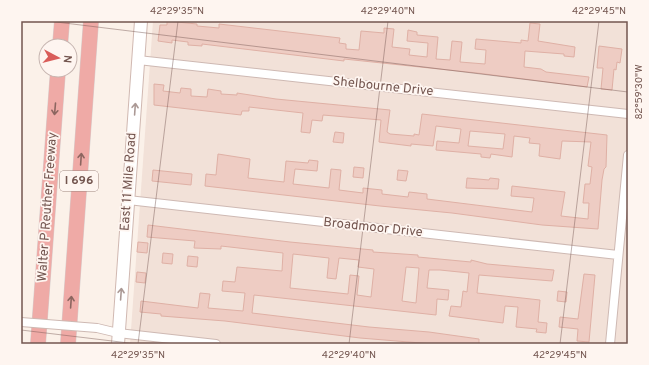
<svg xmlns="http://www.w3.org/2000/svg" width="649" height="365" font-family="Overpass,sans-serif">
<style>
.residential{fill:#f2e1d8}
.building{fill:#eeccc3;stroke:#dfb0a5;fill-rule:evenodd}
.lines{fill:none;stroke-linecap:round;stroke-linejoin:round}
.minor-casing{stroke:#ceb9b3;stroke-width:10}
.secondary-casing{stroke:#d0b8b1;stroke-width:14}
.motorway-casing{stroke:#d8cfce;stroke-width:16}
.minor{stroke:#fff;stroke-width:8}
.secondary{stroke:#fff;stroke-width:12}
.motorway{stroke:#efaaa6;stroke-width:15}
.minor-bridge-casing{stroke:#ceb9b3;stroke-width:10;stroke-linecap:butt}
.minor-bridge{stroke:#fff;stroke-width:8}
.oneway{stroke:#8c6660}
.oneway2{stroke:#ab9995}
.ticks{fill:none;stroke:#73554f;stroke-width:1;stroke-opacity:0.45}
.labels{text-anchor:middle;dominant-baseline:central;stroke-width:3.5;stroke-linejoin:round;paint-order:stroke}
.shield{fill:#fef5f0;stroke:#9d857f;stroke-width:1}
.shield-label{font-size:12px;font-weight:bold;fill:#73554f}
.street-label{font-size:13px;fill:#73554f;stroke:#fef5f0}
.neatline{fill:none;stroke:#73554f;stroke-width:1.5}
.ticks-label{font-size:10px;text-anchor:middle;fill:#73554f}
</style>
<rect width="100%" height="100%" fill="#fbf1e9"/>
<path class="residential" d="M153 21H628V344H130Z"/>
<path class="building" d="M167 21 197 24V26L219 28V24L340 38 339 43 346 44V49L359 50 361 31 384 33V28L394 29 392 47 410 49 409 55 427 57 428 43 407 41 408 30 417 32V35L438 37 436 59 450 60 452 41 462 42 460 62 485 64 486 50 475 49 476 39 521 43V40L528 41 530 23 540 24 538 41 575 47 574 57 564 56V54L525 51 524 67 541 69 546 72 589 77 587 87 477 73 344 59V61L202 44V46L188 45V42L172 40V43L158 41 160 25H167Z
M599 46 622 49 620 63 617 62 616 70 614 69 612 90 601 89 603 68H597Z
M154 84 164 85 163 91 180 93 181 88 191 89V96L207 97 208 89 221 91V94L237 95V93L276 99 390 110 387 132 390 134 414 136V134L419 135 422 114 607 135 606 167 604 169 602 180 598 229 542 225 452 213 380 206 205 186 206 174 216 175 218 154 250 159 248 178 284 182 286 161 308 163 309 160 318 161 317 171 295 169 293 184 329 188 331 169 341 170 339 190 363 193V188L382 190V194L408 197 409 192 427 194V199L532 212 534 198 511 196 512 186 565 192 561 216 588 219 589 203H583L585 184H590L592 167 588 166 591 142 562 141 560 159 539 156 540 144 529 143 530 138 514 136 512 157 491 154 490 158 481 157V154L436 150 437 141 459 143 461 129 436 126 433 146 411 144V146L379 142 381 120 323 115 322 121 312 120 310 133 301 132 303 113 249 107V111H242L241 115 154 105ZM470 131 505 134 503 149 468 146Z
M335 132 344 133 343 143 333 142Z
M354 167 364 168 363 178 353 177Z
M153 170 192 174 191 185 152 181Z
M398 170 408 171 406 181 397 180Z
M467 178 489 180 490 178 499 179 498 189 466 188Z
M148 225 290 242 373 250V252L418 255V257L471 262V260L487 264 554 270 552 281 479 275 477 293 540 300 538 322 547 323 546 333 536 332 537 329 516 327 518 307 505 306 503 323 449 316 451 306 461 307 463 291 467 292 469 273 440 270H429L427 288 449 290 448 300 437 299 436 315 254 295 252 313 369 327 429 332 479 339V344H433L360 338 225 321 161 316V314L140 312 141 301 198 308 200 293 210 294 208 308 243 311 245 293 222 291 223 281 235 282 237 267 282 271 283 253 221 246V249L194 248 195 241 147 237ZM293 254 329 258 327 278 336 279 339 258 359 260 358 267 374 269 371 297 357 295 359 276 350 275 348 294 290 288ZM406 267 419 268 416 303 402 301Z
M138 242 148 243 147 253 137 252Z
M163 253 173 254 172 264 162 263Z
M188 256 198 257 197 267 187 266Z
M137 272 146 273 145 283 136 282Z
M584 274 595 275 589 342 577 341 578 329 559 327 560 317 578 319Z
M558 291 567 292 566 302 557 301Z"/>
<g class="lines">
<defs>
<path id="minor" d="M138 60 628 114
M128 200 618 255
M97 328 118 333 216 344
M610 344 628 155"/>
<path id="secondary" d="M118 344 141 21"/>
<path id="motorway" d="M60 46 62 21
M38 344 58 70
M68 344 91 21"/>
</defs>
<use href="#minor" class="minor-casing"/>
<use href="#secondary" class="secondary-casing"/>
<use href="#motorway" class="motorway-casing"/>
<use href="#minor" class="minor"/>
<use href="#secondary" class="secondary"/>
<use href="#motorway" class="motorway"/>
<defs>
<path id="minor-bridge" d="M21 322 97 328"/>
</defs>
<use href="#minor-bridge" class="minor-bridge-casing"/>
<use href="#minor-bridge" class="minor-bridge"/>
</g>
<defs><path id="oneway-shaft" d="M-6 0H5M1.5-3L5.5 0L1.5 3" fill="none" stroke-width="1.6" stroke-linecap="round" stroke-linejoin="round"/></defs>
<g class="oneway">
<use href="#oneway-shaft" transform="translate(55 109) rotate(95)"/>
<use href="#oneway-shaft" transform="translate(81 159) rotate(-86)"/>
<use href="#oneway-shaft" transform="translate(71 302) rotate(-86)"/>
</g>
<g class="oneway2">
<use href="#oneway-shaft" transform="translate(135 109) rotate(-86)"/>
<use href="#oneway-shaft" transform="translate(121 294) rotate(-86)"/>
</g>
<path class="ticks" d="M48 21 628 92M21 330 137 344M138 344 178 21M349 344 388 21M560 344 599 21"/>
<g class="labels">
<rect class="shield" x="60" y="171" width="38" height="20" rx="3"/>
<g class="shield-label">
<text x="79" y="181">I 696</text>
</g>
<g class="street-label">
<text transform="translate(383 87) rotate(6)">Shelbourne Drive</text>
<text transform="translate(129 182) rotate(-86)">East 11 Mile Road</text>
<text transform="translate(48 207) rotate(-86)">Walter P Reuther Freeway</text>
<text transform="translate(373 228) rotate(6)">Broadmoor Drive</text>
</g>
</g>
<rect width="649" height="365" fill="none" stroke="#fef5f0" stroke-width="44"/>
<g transform="translate(58 58) rotate(97)"><circle r="19" fill="#fef5f0" stroke="#c6b5b0"/>
<path d="M0-3L7 15L0 10L-7 15Z" fill="#d95d5a"/>
<text y="-6" font-size="11" font-weight="bold" text-anchor="middle" fill="#73554f">N</text>
</g>
<rect x="22" y="22" width="605" height="321" class="neatline"/>
<g class="ticks-label">
<text x="177" y="14">42°29'35"N</text>
<text x="388" y="14">42°29'40"N</text>
<text x="599" y="14">42°29'45"N</text>
<text transform="translate(638 92) rotate(-90)" y="4">82°59'30"W</text>
<text x="138" y="358">42°29'35"N</text>
<text x="349" y="358">42°29'40"N</text>
<text x="560" y="358">42°29'45"N</text>
</g>
</svg>
